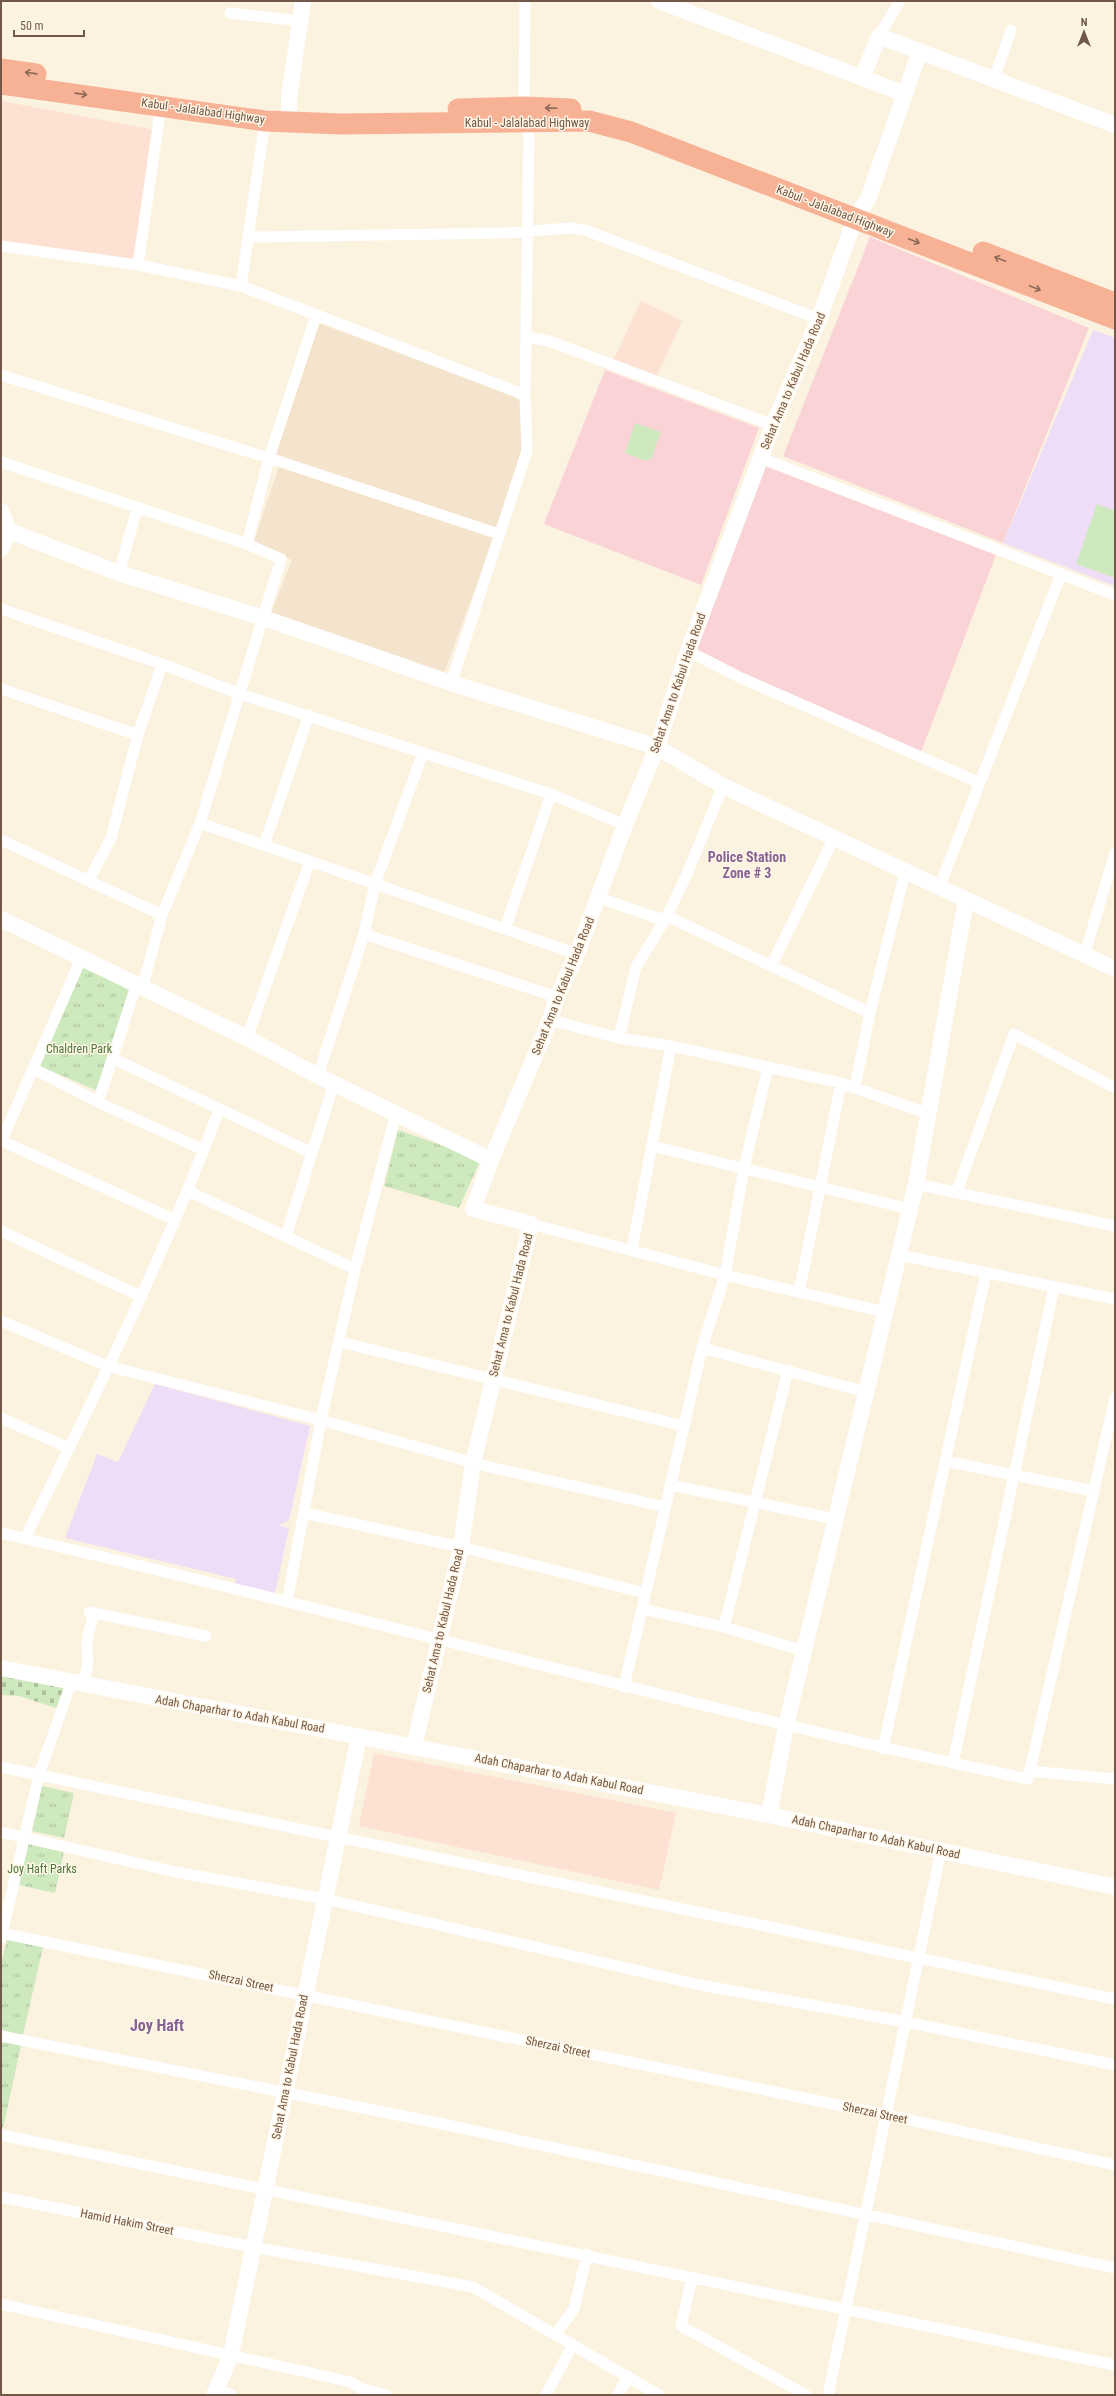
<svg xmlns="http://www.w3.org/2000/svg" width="1116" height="2396" font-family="'Roboto Condensed',sans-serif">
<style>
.residential{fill:#f4e4ce}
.commercial{fill:#fde1d3}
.education{fill:#efddf8}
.medical{fill:#fad3d7}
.green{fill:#cfe9bf}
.cemetery{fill:url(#cemetery-stones)}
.park{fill:url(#park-tufts)}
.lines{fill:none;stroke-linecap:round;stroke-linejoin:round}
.street{stroke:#fff;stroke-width:11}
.secondary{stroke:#fff;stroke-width:16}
.highway{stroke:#f7b296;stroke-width:21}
.oneway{stroke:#8d6a58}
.labels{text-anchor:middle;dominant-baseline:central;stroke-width:3;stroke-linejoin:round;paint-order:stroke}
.street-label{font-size:12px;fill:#725848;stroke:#fff6e6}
.park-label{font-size:12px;fill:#4f7840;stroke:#fff6e6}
.quarter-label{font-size:14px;font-weight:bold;fill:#866396;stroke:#fff6e6}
.district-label{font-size:16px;font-weight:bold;fill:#866396;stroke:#fff6e6}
</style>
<defs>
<pattern id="cemetery-stones" width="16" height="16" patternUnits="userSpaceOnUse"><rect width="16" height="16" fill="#cfe9bf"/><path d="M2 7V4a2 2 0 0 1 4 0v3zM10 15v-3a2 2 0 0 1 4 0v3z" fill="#acc09d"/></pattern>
<pattern id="park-tufts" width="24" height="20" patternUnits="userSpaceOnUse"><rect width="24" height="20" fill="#cfe9bf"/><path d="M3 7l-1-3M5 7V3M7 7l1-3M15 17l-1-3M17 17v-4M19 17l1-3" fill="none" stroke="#acc09d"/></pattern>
</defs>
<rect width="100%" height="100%" fill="#fcf2e0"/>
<path class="residential" d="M318 323 511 394 520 401 526 448 497 530 273 456Z
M279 466 495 535 444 673 271 613 292 560 253 544Z"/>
<path class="commercial" d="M1 101 156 130 134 262 1 242Z
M641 301 682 321 656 378 614 359Z
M374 1753 676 1813 659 1890 359 1826Z"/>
<path class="education" d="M1093 330 1115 338V586L1003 543Z
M155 1384 310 1426 289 1521 278 1525 289 1528 275 1593 235 1584 236 1579 65 1538 97 1454 118 1462Z"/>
<path class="medical" d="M870 237 1089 328 1003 543 783 456Z
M605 370 759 428 701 585 544 524Z
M762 465 996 555 921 752 688 651Z"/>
<path class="green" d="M635 423 661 432 651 459 645 461 625 453Z
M1097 504 1115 511V578L1076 564Z"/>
<path class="cemetery" d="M1 1674 66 1688 59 1709 19 1696 1 1695Z"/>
<path class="park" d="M81 964 131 990 98 1091 39 1066Z
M398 1130 481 1159 459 1208 384 1186Z
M42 1786 74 1793 64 1838 32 1831Z
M28 1844 64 1852 55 1893 19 1885Z
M7 1939 43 1947 23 2035 1 2030V1965Z
M1 2036 22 2041 3 2128 1 2127Z"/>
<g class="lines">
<path class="street" d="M230 13 300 21
M879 36 900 1
M994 79 1011 30
M248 237 506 233 570 228 585 230 819 319
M1 246 138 265 241 286 525 395
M138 265 161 105
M241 286 265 121
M526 337 549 341 773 425
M1 375 269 458 499 534
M761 458 1115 595
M1 462 247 544 281 559 200 823 162 915 142 989
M247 544 269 458 316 316
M119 573 137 509
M1 609 162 664 240 694 551 794 625 825
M688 651 739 677 980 783
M451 683 527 451 525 395 529 133 524 107 525 1
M1 689 138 735
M200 823 577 954
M1 840 162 915
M264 845 309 715
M89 880 111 838 138 735 162 664
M939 888 1061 574
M597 897 660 919 667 916 870 1013
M505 929 551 794
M364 934 557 997
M1085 953 1115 853
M771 966 834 838
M550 1020 619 1038 671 1046 841 1083 929 1114
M247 1038 310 861
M619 1038 636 967 667 916 687 874 723 786
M112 1058 312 1153
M34 1069 106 1106 204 1150
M318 1076 364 934 375 884 423 753
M855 1087 870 1013 905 872
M98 1102 136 986
M2 1141 175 1220
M1 1142 81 959
M652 1146 910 1209
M916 1184 1115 1226
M188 1191 355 1269
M957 1191 1014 1034 1115 1088
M531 1224 725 1275 885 1312
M1 1231 140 1296
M286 1236 334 1083
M632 1249 671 1046
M899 1255 1115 1299
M799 1292 841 1083
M1 1321 107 1366 321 1420 481 1465 665 1507
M340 1342 684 1426
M702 1348 866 1392
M1 1418 69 1448
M945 1461 1093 1491
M670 1485 836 1519
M304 1513 461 1547 645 1593
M1 1533C344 1611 683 1707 1028 1779L1115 1398
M25 1538C94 1398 164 1257 219 1110
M287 1602 321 1420 355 1269 396 1113
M642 1609 724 1627 804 1651
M89 1612 206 1636
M724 1627 788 1370
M78 1684C91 1672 87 1660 87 1644 87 1634 92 1623 94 1613
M624 1687 702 1348 725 1275 744 1168 768 1067
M883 1749 986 1273
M953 1763 1054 1287
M1 1767 1115 1999
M1029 1771 1115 1779
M1 1832 176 1872 325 1899 700 1985 906 2022 1115 2065
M1 1933 887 2115 1115 2165
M1 1938 39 1775 71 1683
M1 2036 433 2122 1115 2268
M1 2135 1115 2365
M1 2197 253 2247 473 2287 659 2395
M692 2277 681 2326 806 2395
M1 2304 351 2382 360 2388 386 2395
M555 2335 574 2309 587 2254
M216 2388 231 2395
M546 2395 572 2346
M618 2395 628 2376
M828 2395 941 1850"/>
<path class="secondary" d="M659 1 905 94
M862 78 879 36 1115 125
M289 110V97L303 1
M1 511 9 531 119 573 264 618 451 683 657 747 723 786 1115 969
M1 549 9 531
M1 919 247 1038 318 1076 491 1160
M1 1668 769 1815 1115 1887
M414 1746 461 1547 473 1463 531 1224 473 1209 491 1160 550 1020 557 997 577 954 625 825 657 747 688 651 773 425 819 319 855 219 868 199 920 51
M769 1815 786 1726 916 1184 966 900
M214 2395 231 2355 359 1736"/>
<path class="highway" d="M1 69 36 74
M1 84 265 121 341 124 589 121 631 132 1115 319
M458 109 524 107 571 109
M983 252 1115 303"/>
</g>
<defs><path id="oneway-shaft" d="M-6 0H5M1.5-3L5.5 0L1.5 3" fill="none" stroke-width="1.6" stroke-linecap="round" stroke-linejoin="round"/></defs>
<g class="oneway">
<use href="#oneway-shaft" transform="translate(31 73) rotate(-172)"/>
<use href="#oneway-shaft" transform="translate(81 94) rotate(8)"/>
<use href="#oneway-shaft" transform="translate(551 108) rotate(-178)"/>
<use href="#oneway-shaft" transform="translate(914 241) rotate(21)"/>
<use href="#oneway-shaft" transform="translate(1000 259) rotate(-159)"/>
<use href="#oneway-shaft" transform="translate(1035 288) rotate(21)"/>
</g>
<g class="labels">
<g class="street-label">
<text transform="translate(203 111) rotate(8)">Kabul - Jalalabad Highway</text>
<text x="527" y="123">Kabul - Jalalabad Highway</text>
<text transform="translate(835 211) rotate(21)">Kabul - Jalalabad Highway</text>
<text transform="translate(793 381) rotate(-67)">Sehat Ama to Kabul Hada Road</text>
<text transform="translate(678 683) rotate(-71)">Sehat Ama to Kabul Hada Road</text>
<text transform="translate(563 986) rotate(-68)">Sehat Ama to Kabul Hada Road</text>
<text transform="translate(511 1305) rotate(-76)">Sehat Ama to Kabul Hada Road</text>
<text transform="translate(443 1621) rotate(-77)">Sehat Ama to Kabul Hada Road</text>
<text transform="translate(240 1714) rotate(10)">Adah Chaparhar to Adah Kabul Road</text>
<text transform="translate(559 1774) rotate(11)">Adah Chaparhar to Adah Kabul Road</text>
<text transform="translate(876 1837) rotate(12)">Adah Chaparhar to Adah Kabul Road</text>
<text transform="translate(241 1981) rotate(12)">Sherzai Street</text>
<text transform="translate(558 2047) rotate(12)">Sherzai Street</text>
<text transform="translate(290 2067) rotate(-79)">Sehat Ama to Kabul Hada Road</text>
<text transform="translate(875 2113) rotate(12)">Sherzai Street</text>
<text transform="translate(127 2222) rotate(11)">Hamid Hakim Street</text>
</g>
<g class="park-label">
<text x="79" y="1049">Chaldren Park</text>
<text x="42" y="1869">Joy Haft Parks</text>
</g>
<g class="quarter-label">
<text x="747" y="857">Police Station<tspan x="747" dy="16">Zone # 3</tspan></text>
</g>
<g class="district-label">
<text x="157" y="2025">Joy Haft</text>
</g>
</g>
<rect width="1116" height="2396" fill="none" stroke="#725848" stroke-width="4"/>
<g transform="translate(1084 32)" stroke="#fff6e6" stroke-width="3" paint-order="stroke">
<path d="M0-3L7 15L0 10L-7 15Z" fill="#725848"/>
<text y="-6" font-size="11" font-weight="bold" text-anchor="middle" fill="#725848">N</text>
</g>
<path d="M14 30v6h70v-6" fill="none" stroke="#725848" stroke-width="2"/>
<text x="20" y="30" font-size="12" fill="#725848" stroke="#fff6e6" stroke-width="3" paint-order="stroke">50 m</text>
</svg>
